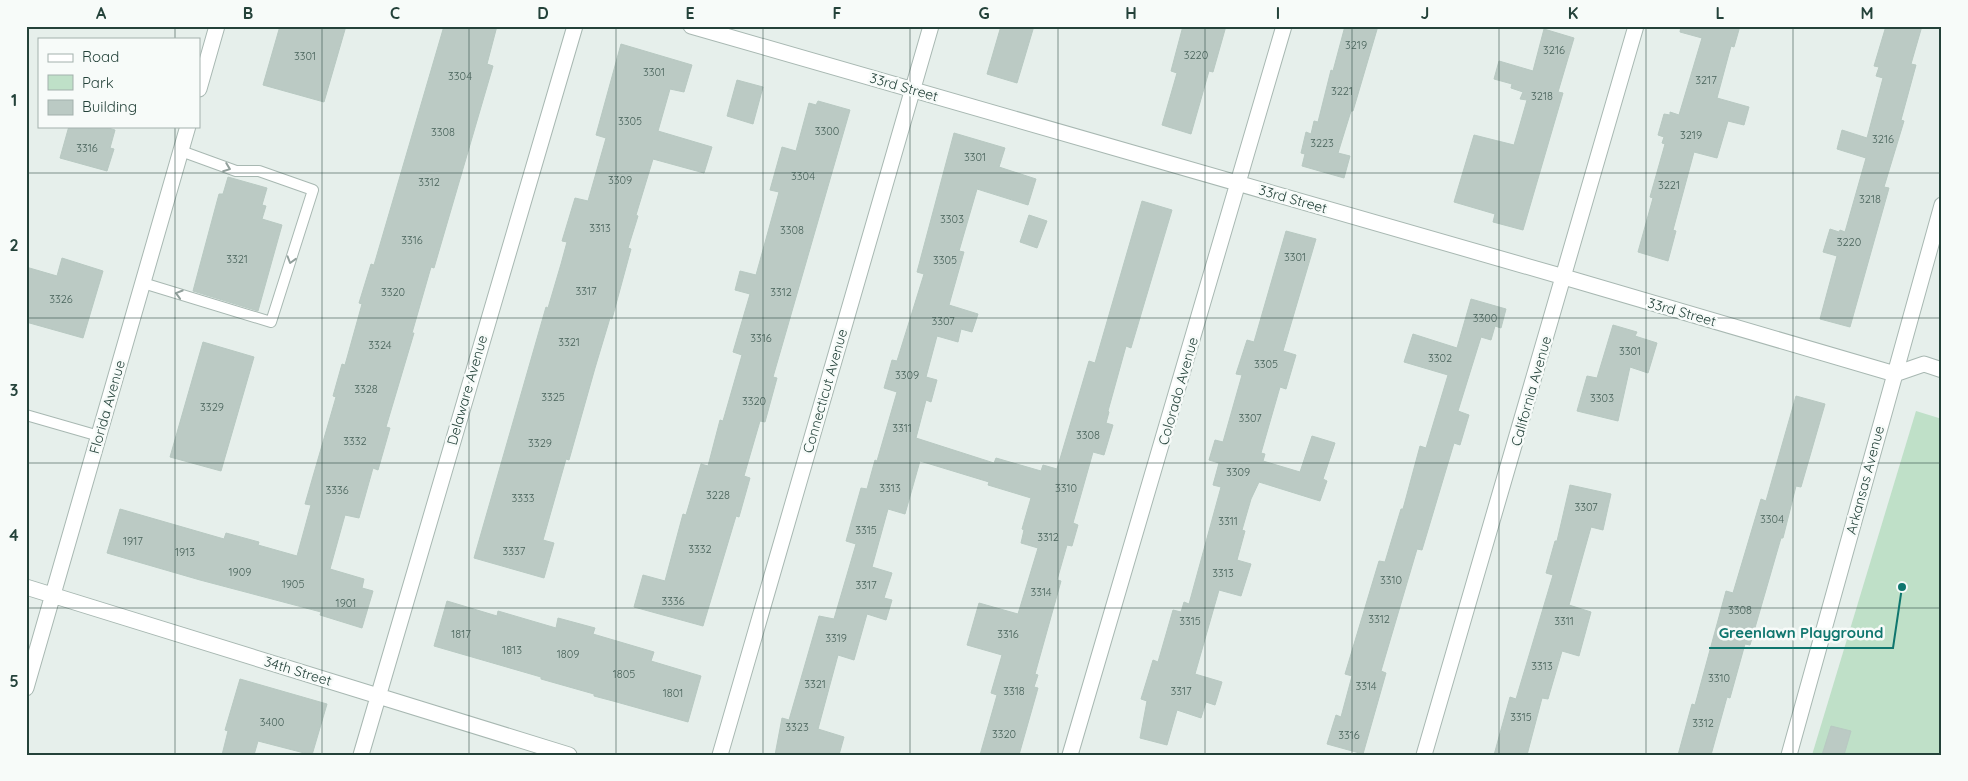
<svg xmlns="http://www.w3.org/2000/svg" width="1968" height="781" font-family="Quicksand,sans-serif">
<style>
.green{fill:#bfe0c8}
.building{fill:#bbcac4;stroke:#b8c9c2}
.lines{fill:none;stroke-linecap:round;stroke-linejoin:round}
.service-casing{stroke:#a8b8b2;stroke-width:12}
.minor-casing{stroke:#a8b8b2;stroke-width:17}
.service{stroke:#fff;stroke-width:10}
.minor{stroke:#fff;stroke-width:15}
.oneway{stroke:#92a09c}
.grid{fill:none;stroke:#24423a;stroke-width:1;stroke-opacity:0.55}
.labels{text-anchor:middle;dominant-baseline:central;stroke-width:5;stroke-linejoin:round;paint-order:stroke}
.number-label{font-size:11px;fill:#4a645c}
.street-label{font-size:14px;fill:#24423a;stroke:#f7fbf9}
.leader{fill:none;stroke:#0f766e;stroke-width:2}
.callout-dot{fill:#0f766e;stroke:#f7fbf9;stroke-width:2}
.callout-label{font-size:15px;text-anchor:middle;font-weight:bold;fill:#0f766e;stroke:#f7fbf9;stroke-width:5;stroke-linejoin:round;paint-order:stroke}
.neatline{fill:none;stroke:#24423a;stroke-width:2}
.grid-label{font-size:16px;text-anchor:middle;font-weight:bold;fill:#24423a}
</style>
<rect width="100%" height="100%" fill="#e6efeb"/>
<path class="green" d="M1916 411 1942 419V755H1812Z"/>
<path class="building" d="M280 26H346L324 102 263 85Z
M444 26H497L487 64 493 66 434 268 431 267 412 333H414L386 427 390 428 378 470 373 468 359 518 345 515 330 569 364 579 362 588 373 591 362 628 320 615 321 612 200 580 107 553 120 509 224 539 226 533 259 542 258 545 297 556 311 505 305 504 336 397 333 396 342 364 345 365 362 304 359 303 371 264 374 265Z
M1001 26H1034L1017 83 987 74Z
M1183 26H1226L1213 72 1209 71 1191 134 1162 125 1177 73 1171 71Z
M1345 26H1378L1353 111H1351L1338 153 1350 156 1344 178 1302 166 1305 154 1301 153 1306 132 1311 134 1314 121 1318 122 1331 70 1333 71Z
M1681 26H1740L1734 47 1731 46 1717 98 1749 107 1744 125 1728 121 1717 158 1694 152 1673 230 1676 231 1668 261 1638 252 1653 198 1650 197 1665 144 1662 143 1664 137 1658 135 1664 114 1670 115V112L1679 115 1702 38 1680 32Z
M1886 26H1922L1911 64 1916 65 1901 120 1904 121 1884 187 1889 188 1850 327 1820 319 1837 256 1823 252 1830 229 1839 232 1840 230 1845 232 1866 158 1837 149 1842 130 1867 138 1883 78 1876 76 1879 67 1874 66Z
M1544 29 1574 38 1558 92 1563 93 1523 230 1493 222 1495 214 1454 202 1474 135 1514 145 1527 100 1520 99 1523 92 1511 88 1512 84 1494 79 1499 61 1533 71Z
M621 44 692 65 684 92 670 89 658 131 712 147 704 173 653 159 636 215 638 216 628 248 631 249 612 319 610 318 595 368 569 460 566 459 543 540 554 543 544 578 474 558 546 307 548 308 561 264 567 242 562 241 575 198 588 201 606 138 596 135Z
M737 80 763 87 753 124 727 116Z
M818 101 850 110 773 377 777 378 765 422 760 421 744 476 750 478 739 517 736 516 703 626 634 607 643 575 665 581 683 514 686 515 701 464 708 466 720 420 723 421 742 355 733 352 750 294 735 290 740 271 756 275 779 192 770 190 782 147 796 151 809 103 816 105Z
M69 126H102L115 130 110 148 114 149 107 171 60 158Z
M954 133 1005 148 999 167 1036 179 1028 205 977 189 959 251 964 252 949 305 978 314 972 332 961 329 958 342 937 336 926 377 937 380 931 402 926 400 916 438 994 463 996 458 1041 471 1043 465 1057 469 1089 361 1095 363 1142 201 1172 210 1131 348 1126 346 1108 411 1109 412 1106 423 1113 425 1104 455 1093 452 1073 523 1078 525 1072 546 1067 545 1057 580 1061 581 1035 674 1038 675 1034 687 1038 688 1019 755H980L997 695 991 693 1002 655 967 645 979 603 1018 614 1038 548 1021 543 1024 530 1022 529 1031 498 988 485 989 482 920 461 905 514 888 509 872 567 892 573 884 598 892 600 886 620 867 614 854 660 838 655 818 729 844 737 839 755H775L782 718 789 720 819 616 834 619 856 544 846 541 861 488 867 489 875 460 877 461 897 392 884 388 892 360 897 361 924 274 917 272Z
M228 177 267 188 262 205 266 206 262 219 282 225 258 311 193 291 219 194H223Z
M1029 215 1047 221 1037 248 1020 242Z
M1286 231 1316 239 1283 351 1296 355 1286 389 1280 387 1261 453 1265 454 1263 461 1300 472 1312 436 1335 443 1323 479 1327 481 1320 501 1259 482 1251 499 1242 530 1245 531 1237 560 1251 564 1241 596 1219 590 1195 674 1222 682 1215 705 1206 702 1201 718 1177 710 1167 745 1140 738 1147 701 1141 699 1153 660 1158 662 1173 610 1181 612 1184 602 1189 604 1221 487 1213 485 1219 463 1209 460 1215 440 1223 442 1242 375 1236 374 1247 340 1254 342Z
M62 258 103 271 83 338 26 322V267L57 276Z
M1471 299 1506 309 1501 328 1495 326 1491 340 1481 337 1458 411 1469 415 1460 445 1454 443 1422 550 1417 549 1381 671 1386 673 1363 754 1327 744 1336 715 1341 717 1352 676 1345 674 1379 561 1385 562 1401 509H1403L1420 446 1426 448 1448 375 1404 362 1413 334 1457 348Z
M1613 325 1637 332 1635 336 1657 343 1648 373 1630 367 1618 421 1577 411 1587 376 1597 378Z
M203 342 254 357 221 471 170 457Z
M1796 396 1825 404 1801 487 1796 486 1783 538H1781L1750 645 1745 644 1730 698 1727 697 1711 755H1678L1692 704 1695 705 1726 591 1733 593 1761 499 1766 501Z
M1570 485 1611 494 1603 530 1591 527 1569 605 1591 612 1579 656 1562 651 1548 699 1542 698 1527 755H1494L1510 697 1516 699 1553 575 1546 573 1555 541H1557Z
M447 601 497 616 498 611 556 628 558 618 595 628 593 634 654 652 651 661 701 676 688 722 613 701 594 696V694L541 679V677L434 646Z
M240 679 327 704 312 755 258 741 254 755H222L228 731 225 730Z
M1831 726 1851 731 1844 755H1822Z"/>
<g class="lines">
<defs>
<path id="service" d="M143 283 271 322 313 190 259 171H236L181 151
M26 415 99 436"/>
<path id="minor" d="M691 26 1564 277 1895 374 1924 364 1942 370
M199 89 217 26
M26 587 569 755
M26 688 188 126
M361 755 575 26
M720 755 931 26
M1070 755 1284 26
M1424 755 1636 26
M1789 755 1942 205"/>
</defs>
<use href="#service" class="service-casing"/>
<use href="#minor" class="minor-casing"/>
<use href="#service" class="service"/>
<use href="#minor" class="minor"/>
</g>
<defs><path id="oneway-chevron" d="M-2-3.5L2.5 0L-2 3.5" fill="none" stroke-width="1.6" stroke-linecap="round" stroke-linejoin="round" transform="scale(1.25)"/></defs>
<g class="oneway">
<use href="#oneway-chevron" transform="translate(227 168) rotate(21)"/>
<use href="#oneway-chevron" transform="translate(291 260) rotate(107)"/>
<use href="#oneway-chevron" transform="translate(179 294) rotate(-163)"/>
</g>
<path class="grid" d="M175 26V39M322 26V755M469 26V755M616 26V755M763 26V755M910 26V755M1058 26V755M1205 26V755M1352 26V755M1499 26V755M1646 26V755M1793 26V755M175 126V755M26 173H1942M26 318H1942M26 463H1942M26 608H1942"/>
<g class="labels">
<g class="number-label">
<text x="1356" y="45">3219</text>
<text x="1554" y="50">3216</text>
<text x="1196" y="55">3220</text>
<text x="305" y="56">3301</text>
<text x="654" y="72">3301</text>
<text x="460" y="76">3304</text>
<text x="1706" y="80">3217</text>
<text x="1342" y="91">3221</text>
<text x="1542" y="96">3218</text>
<text x="630" y="121">3305</text>
<text x="827" y="131">3300</text>
<text x="443" y="132">3308</text>
<text x="1691" y="135">3219</text>
<text x="1883" y="139">3216</text>
<text x="1322" y="143">3223</text>
<text x="87" y="148">3316</text>
<text x="975" y="157">3301</text>
<text x="803" y="176">3304</text>
<text x="620" y="180">3309</text>
<text x="429" y="182">3312</text>
<text x="1669" y="185">3221</text>
<text x="1870" y="199">3218</text>
<text x="952" y="219">3303</text>
<text x="600" y="228">3313</text>
<text x="792" y="230">3308</text>
<text x="412" y="240">3316</text>
<text x="1849" y="242">3220</text>
<text x="1295" y="257">3301</text>
<text x="237" y="259">3321</text>
<text x="945" y="260">3305</text>
<text x="586" y="291">3317</text>
<text x="393" y="292">3320</text>
<text x="781" y="292">3312</text>
<text x="61" y="299">3326</text>
<text x="1485" y="318">3300</text>
<text x="943" y="321">3307</text>
<text x="761" y="338">3316</text>
<text x="569" y="342">3321</text>
<text x="380" y="345">3324</text>
<text x="1630" y="351">3301</text>
<text x="1440" y="358">3302</text>
<text x="1266" y="364">3305</text>
<text x="907" y="375">3309</text>
<text x="366" y="389">3328</text>
<text x="553" y="397">3325</text>
<text x="1602" y="398">3303</text>
<text x="754" y="401">3320</text>
<text x="212" y="407">3329</text>
<text x="1250" y="418">3307</text>
<text x="902" y="428">3311</text>
<text x="1088" y="435">3308</text>
<text x="355" y="441">3332</text>
<text x="540" y="443">3329</text>
<text x="1238" y="472">3309</text>
<text x="890" y="488">3313</text>
<text x="1066" y="488">3310</text>
<text x="337" y="490">3336</text>
<text x="718" y="495">3228</text>
<text x="523" y="498">3333</text>
<text x="1586" y="507">3307</text>
<text x="1772" y="519">3304</text>
<text x="1228" y="521">3311</text>
<text x="866" y="530">3315</text>
<text x="1048" y="537">3312</text>
<text x="133" y="541">1917</text>
<text x="700" y="549">3332</text>
<text x="514" y="551">3337</text>
<text x="185" y="552">1913</text>
<text x="240" y="572">1909</text>
<text x="1223" y="573">3313</text>
<text x="1391" y="580">3310</text>
<text x="293" y="584">1905</text>
<text x="866" y="585">3317</text>
<text x="1041" y="592">3314</text>
<text x="673" y="601">3336</text>
<text x="346" y="603">1901</text>
<text x="1740" y="610">3308</text>
<text x="1379" y="619">3312</text>
<text x="1190" y="621">3315</text>
<text x="1564" y="621">3311</text>
<text x="461" y="634">1817</text>
<text x="1008" y="634">3316</text>
<text x="836" y="638">3319</text>
<text x="512" y="650">1813</text>
<text x="568" y="654">1809</text>
<text x="1542" y="666">3313</text>
<text x="624" y="674">1805</text>
<text x="1719" y="678">3310</text>
<text x="815" y="684">3321</text>
<text x="1366" y="686">3314</text>
<text x="1014" y="691">3318</text>
<text x="1181" y="691">3317</text>
<text x="673" y="693">1801</text>
<text x="1521" y="717">3315</text>
<text x="272" y="722">3400</text>
<text x="1703" y="723">3312</text>
<text x="797" y="727">3323</text>
<text x="1004" y="734">3320</text>
<text x="1349" y="735">3316</text>
</g>
<g class="street-label">
<text transform="translate(904 87) rotate(16)">33rd Street</text>
<text transform="translate(1293 199) rotate(16)">33rd Street</text>
<text transform="translate(1682 312) rotate(16)">33rd Street</text>
<text transform="translate(467 390) rotate(-74)">Delaware Avenue</text>
<text transform="translate(825 391) rotate(-74)">Connecticut Avenue</text>
<text transform="translate(1178 391) rotate(-74)">Colorado Avenue</text>
<text transform="translate(1531 391) rotate(-74)">California Avenue</text>
<text transform="translate(107 407) rotate(-74)">Florida Avenue</text>
<text transform="translate(1865 480) rotate(-75)">Arkansas Avenue</text>
<text transform="translate(298 671) rotate(17)">34th Street</text>
</g>
</g>
<path class="leader" d="M1902 587L1893 648H1709"/>
<circle class="callout-dot" cx="1902" cy="587" r="5"/>
<g class="callout-label">
<text x="1801" y="638">Greenlawn Playground</text>
</g>
<rect width="1968" height="781" fill="none" stroke="#f7fbf9" stroke-width="55"/>
<rect x="38" y="38" width="162" height="90" fill="#f7fbf9" stroke="#a3b1ad"/>
<rect x="48" y="54" width="25" height="8" fill="#ffffff" stroke="#a3b1ad"/>
<text x="82" y="62" font-size="15" fill="#24423a">Road</text>
<rect x="48" y="75" width="25" height="15" fill="#bfe0c8" stroke="#a3b1ad"/>
<text x="82" y="88" font-size="15" fill="#24423a">Park</text>
<rect x="48" y="100" width="25" height="15" fill="#bbcac4" stroke="#a3b1ad"/>
<text x="82" y="112" font-size="15" fill="#24423a">Building</text>
<rect x="28" y="28" width="1912" height="726" class="neatline"/>
<g class="grid-label">
<text x="101" y="19">A</text>
<text x="248" y="19">B</text>
<text x="395" y="19">C</text>
<text x="543" y="19">D</text>
<text x="690" y="19">E</text>
<text x="837" y="19">F</text>
<text x="984" y="19">G</text>
<text x="1131" y="19">H</text>
<text x="1278" y="19">I</text>
<text x="1425" y="19">J</text>
<text x="1573" y="19">K</text>
<text x="1720" y="19">L</text>
<text x="1867" y="19">M</text>
<text x="14" y="106">1</text>
<text x="14" y="251">2</text>
<text x="14" y="396">3</text>
<text x="14" y="541">4</text>
<text x="14" y="687">5</text>
</g>
</svg>
